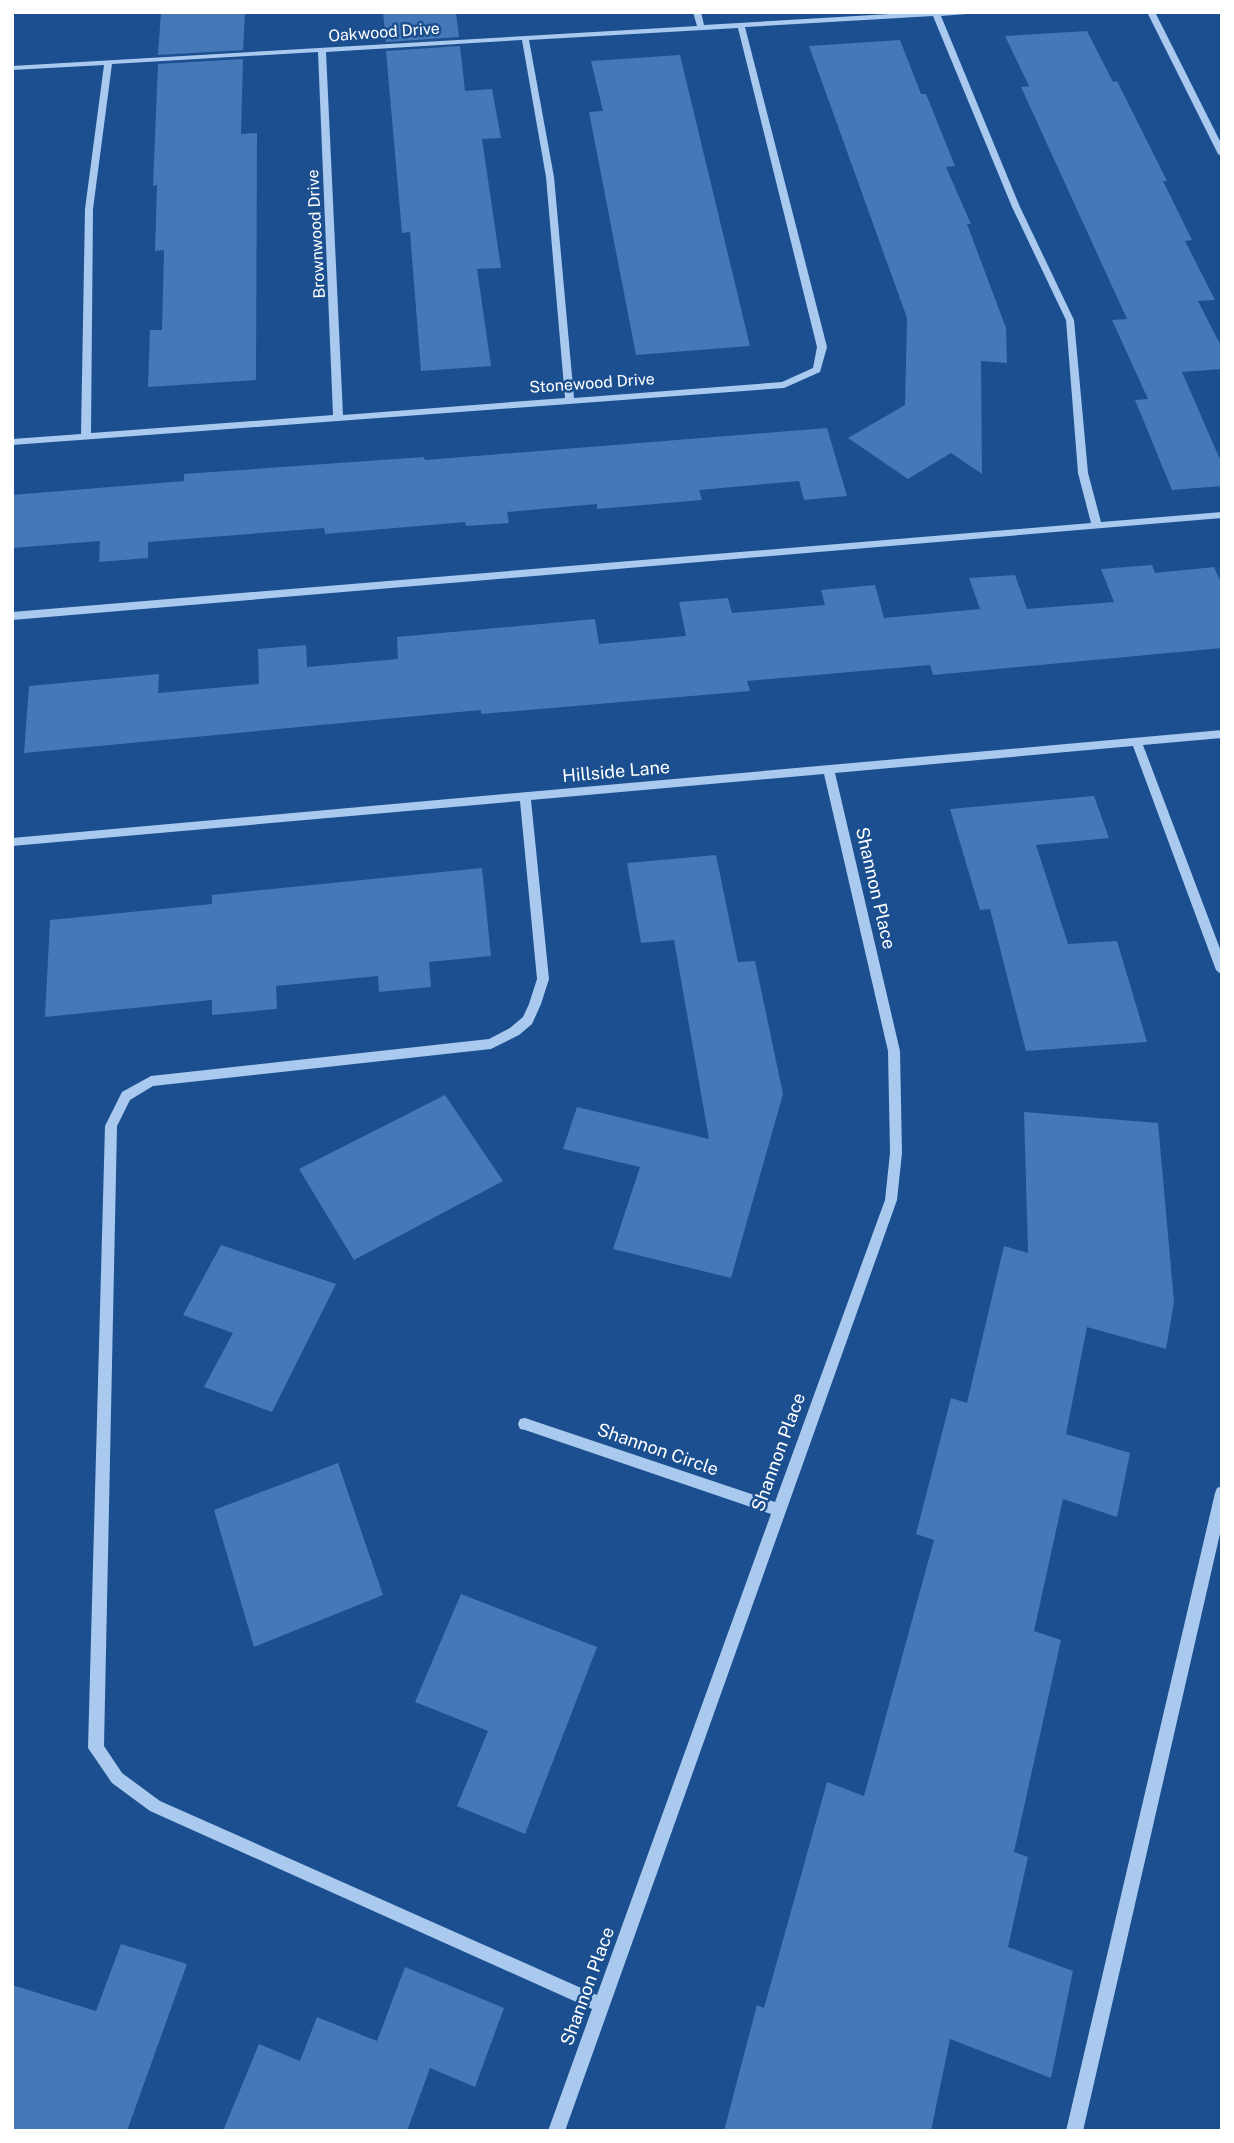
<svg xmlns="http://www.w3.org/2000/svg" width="1234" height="2143" font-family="'Public Sans',sans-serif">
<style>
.building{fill:#4478b7}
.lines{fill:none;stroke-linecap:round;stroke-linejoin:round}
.minor{fill:#a9c9ee;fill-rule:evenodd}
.labels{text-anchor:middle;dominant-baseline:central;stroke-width:5;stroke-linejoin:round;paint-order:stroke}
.far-street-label{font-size:16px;fill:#fff;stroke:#1b4f8f}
.street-label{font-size:18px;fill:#fff;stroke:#1b4f8f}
</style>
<rect width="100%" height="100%" fill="#1b4f8f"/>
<path class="building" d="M161 12H245L243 50 158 55Z
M383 12H456L459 37 386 42Z
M1087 31 1113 82 1117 81 1167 181H1163L1192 240 1185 241 1215 300 1198 301 1222 348V369L1182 372 1222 464V486L1172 490 1135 400 1148 399 1112 320 1127 319 1021 87 1029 86 1005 36Z
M900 40 921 94H926L955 166 946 167 971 224H967L1006 328 1007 363 981 361 982 474 951 453 908 479 848 438 905 405 907 318 809 46Z
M460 46 465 91 492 89 501 138 482 139 501 268 477 269 491 366 421 371 410 232 402 233 386 51Z
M680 55 750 346 636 355 589 112 603 111 591 61Z
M243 59 241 134 257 133 256 380 148 387 150 330H162L164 250 155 251 157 185 153 186 158 64Z
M827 428 847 496 804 500 799 481 699 490 702 500 597 509V504L507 512 509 523 466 526 465 522 325 534 324 528 148 542V558L99 562 100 541 12 548V495L184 481V474L424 457 425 460Z
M1152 565 1155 573 1214 567 1222 585V648L933 675 930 665 747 681 750 691 481 714V710L24 753 29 686 159 674 158 693 259 684 258 649 306 645 307 667 398 659 397 637 595 619 599 644 686 636 679 602 728 598 732 613 825 605 821 590 875 585 884 618 980 609 969 578 1015 575 1027 609 1114 602 1101 569Z
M1094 796 1109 838 1036 845 1068 944 1117 941 1147 1042 1026 1051 990 909 980 910 950 809Z
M716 855 738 962 755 961 783 1094 731 1278 613 1249 640 1167 563 1149 577 1107 709 1139 674 940 641 943 627 863Z
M482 868 491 956 429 962 431 987 379 992 378 976 276 986 277 1009 212 1015V1000L45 1017 50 920 212 904V895Z
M445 1095 503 1181 354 1260 299 1169Z
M1024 1112 1158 1123 1174 1302 1166 1349 1087 1327 1066 1434 1130 1453 1117 1517 1063 1499 1034 1631 1061 1640 1014 1852 1028 1857 1008 1947 1073 1971 1051 2078 950 2039 931 2131H724L757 2005 764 2008 827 1782 864 1796 934 1540 916 1534 951 1398 967 1403 1004 1246 1028 1253Z
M221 1245 336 1284 272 1412 204 1387 233 1333 183 1315Z
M338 1463 383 1595 254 1647 214 1510Z
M461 1594 597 1647 525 1834 457 1806 488 1731 415 1702Z
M121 1944 187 1964 127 2131H12V1985L96 2011Z
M405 1967 504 2008 475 2087 430 2068 407 2131H223L259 2044 300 2061 317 2017 377 2041Z"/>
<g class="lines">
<path class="minor" d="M693 12H701L704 25 924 12H971L967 14 941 16 1020 207 1074 320 1088 473 1101 522 1222 512V518L12 620V612L1091 523 1078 473 1066 320 1012 207 933 16 745 27 827 347 820 372 784 388 12 445V439L81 434 85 209 104 65 12 70V66L697 26ZM738 28 817 347 813 368 782 382 574 398 554 177 529 40ZM522 40 546 177 565 398 343 415 326 52ZM318 52 333 415 91 433 93 209 112 64Z
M1147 12H1155L1222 145V156L1218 154Z
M1222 730V738L1143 745 1222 954V975L1216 970 1133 746 835 773 900 1051 902 1153 897 1200 565 2131H548L592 2009 150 1811 112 1783 88 1748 105 1126 122 1092 151 1076 489 1039 510 1028 523 1017 529 1004 537 979 520 801 12 846V838ZM824 774 888 1051 890 1153 885 1200 775 1502 525 1418 520 1419 518 1424 520 1429 525 1430 771 1514 597 1995 160 1801 122 1773 104 1746 117 1126 130 1100 153 1086 491 1049 519 1035 532 1024 541 1004 549 979 531 800Z
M1222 1486V1525L1083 2131H1066L1215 1493 1217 1488Z"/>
</g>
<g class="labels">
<g class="far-street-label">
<text transform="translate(384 32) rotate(-4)">Oakwood Drive</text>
<text transform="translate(316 234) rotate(-93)">Brownwood Drive</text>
<text transform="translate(592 383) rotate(-4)">Stonewood Drive</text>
</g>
<g class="street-label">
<text transform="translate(616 771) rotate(-5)">Hillside Lane</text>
<text transform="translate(876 888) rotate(77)">Shannon Place</text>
<text transform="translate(658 1449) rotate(19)">Shannon Circle</text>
<text transform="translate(778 1452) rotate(-70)">Shannon Place</text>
<text transform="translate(587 1986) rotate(-70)">Shannon Place</text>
</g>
</g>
<rect width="1234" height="2143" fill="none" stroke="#ffffff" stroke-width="28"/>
</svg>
